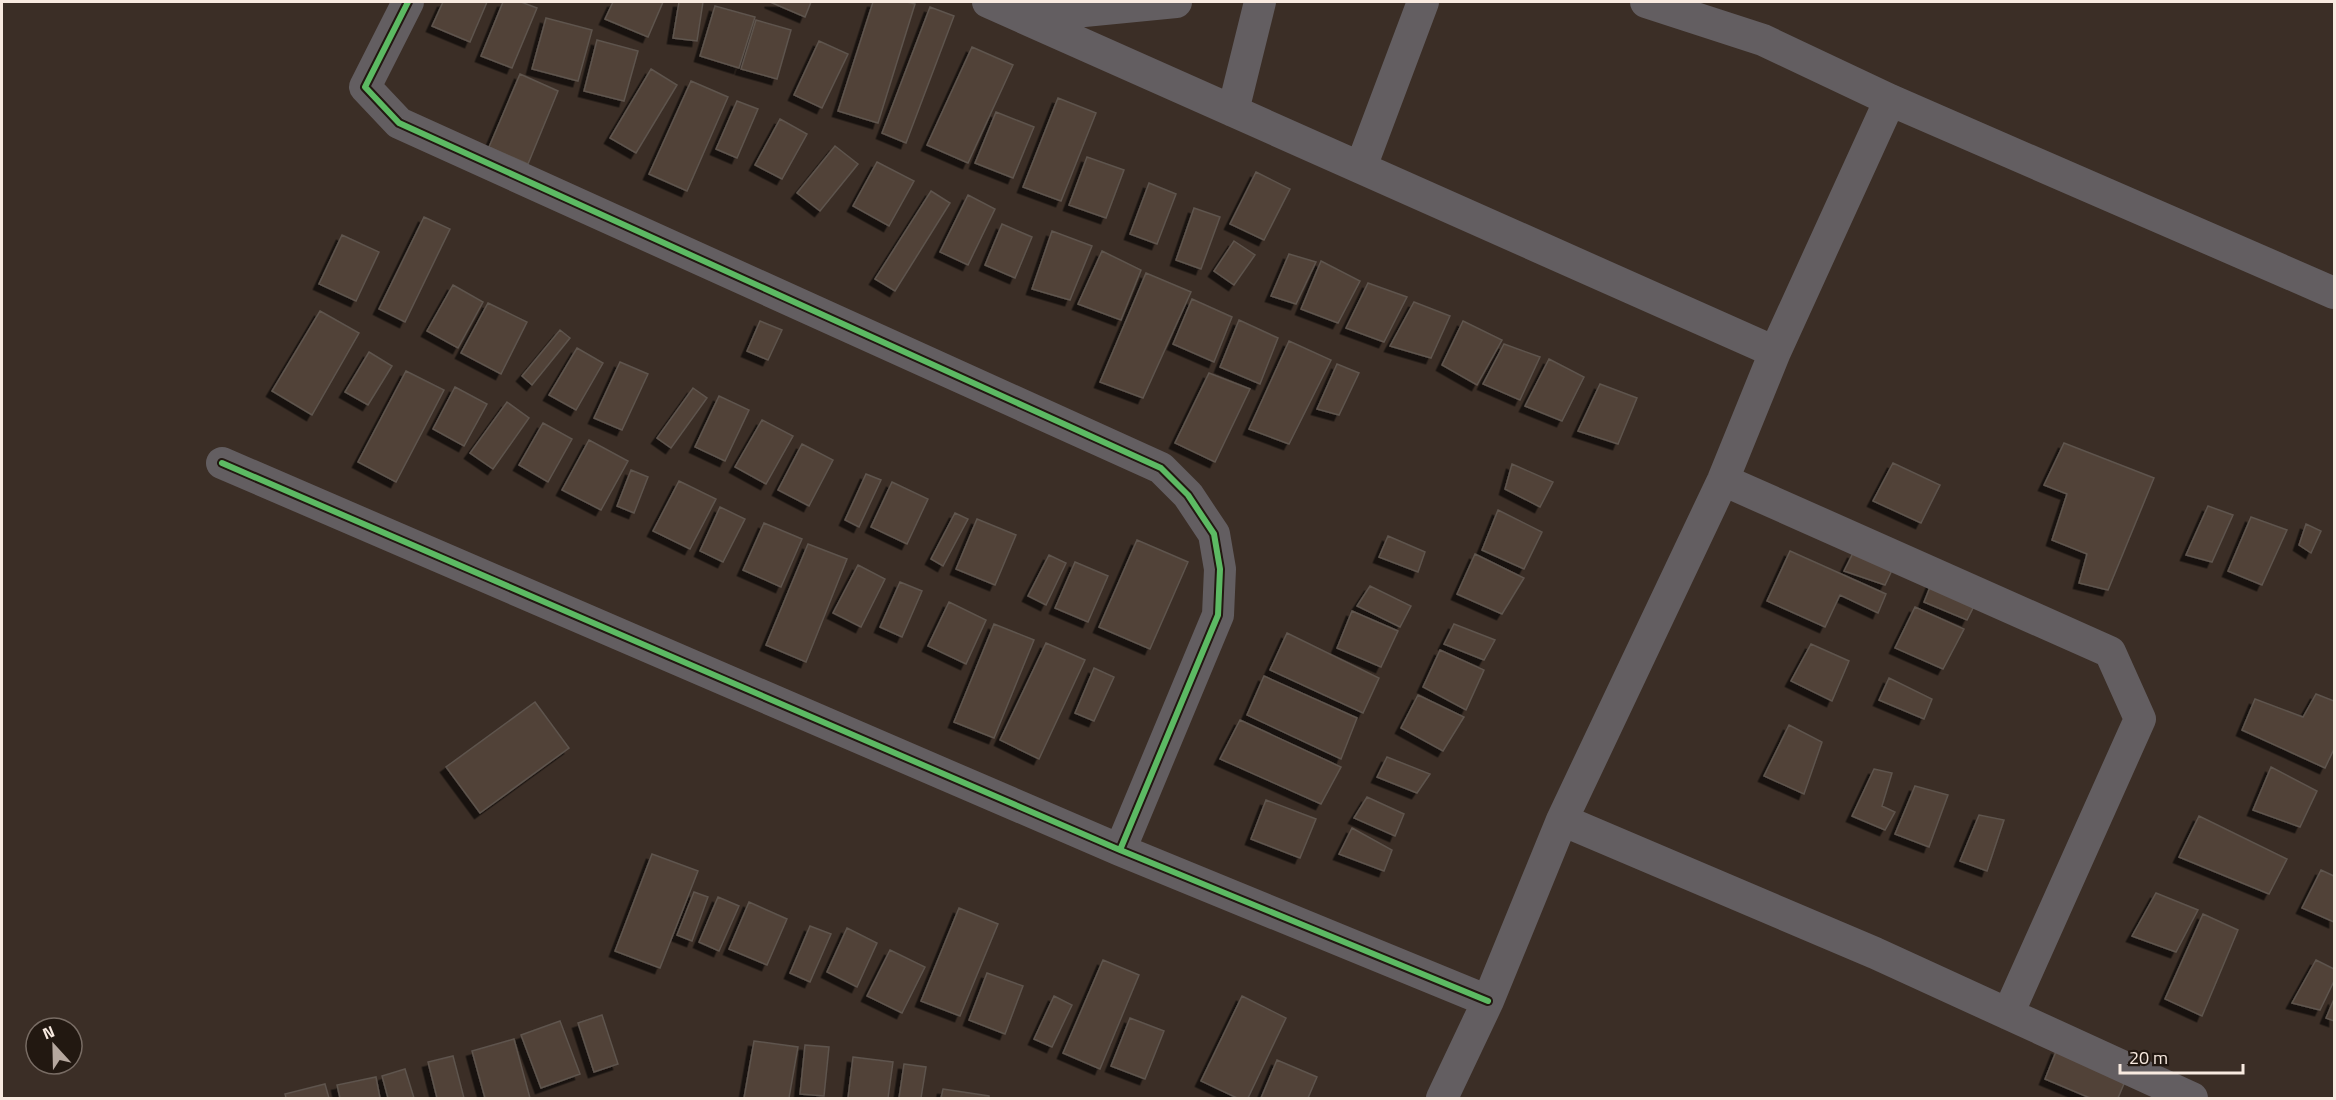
<svg xmlns="http://www.w3.org/2000/svg" width="2336" height="1100" font-family="'Titillium Web',sans-serif">
<style>
.building{fill:#514339;stroke:#5e544d;stroke-width:1.5;filter:url(#shadow)}
.lines{fill:none;stroke-linecap:round;stroke-linejoin:round}
.street{stroke:#635e61;stroke-width:32}
.cycleway-casing{stroke:#221811;stroke-width:10}
.cycleway{stroke:#5cba63;stroke-width:6}
</style>
<defs>
<filter id="shadow"><feDropShadow dx="-5.5" dy="5.5" stdDeviation="0" flood-color="#0009"/></filter>
</defs>
<rect width="100%" height="100%" fill="#3b2e26"/>
<path class="building" d="M443 2H487L470 42 432 26Z
M503 2H521L537 8 512 68 481 56Z
M613 2H663L648 37 605 19Z
M679 2H703L697 41 673 38Z
M770 2H811L805 17Z
M873 2H907L915 4 878 123 838 111Z
M715 6 755 17 739 68 700 56Z
M930 7 954 16 906 143 882 133Z
M546 18 592 30 578 81 532 69Z
M756 20 791 30 777 79 741 69Z
M597 40 638 51 624 101 584 91Z
M819 41 848 54 822 108 794 95Z
M972 47 1013 65 968 163 927 145Z
M651 69 677 85 636 153 610 138Z
M520 74 558 91 528 164 489 147Z
M691 81 728 97 687 191 649 174Z
M1058 98 1096 113 1061 201 1023 187Z
M737 101 758 109 737 158 716 149Z
M996 112 1034 127 1013 178 975 163Z
M780 119 807 134 782 179 755 165Z
M835 146 858 164 820 211 797 193Z
M1087 157 1124 170 1106 218 1069 205Z
M877 162 914 181 889 226 853 206Z
M1256 172 1290 189 1264 240 1230 224Z
M1149 183 1176 194 1157 244 1130 234Z
M931 191 950 203 895 291 875 279Z
M968 195 995 209 968 265 940 252Z
M1194 208 1220 217 1201 269 1176 260Z
M424 217 450 229 405 322 379 309Z
M1002 224 1032 237 1015 278 985 265Z
M1052 231 1092 246 1070 300 1032 289Z
M342 235 379 252 356 301 319 284Z
M1234 241 1255 255 1234 285 1214 271Z
M1102 251 1141 270 1121 320 1078 304Z
M1289 254 1316 262 1296 304 1271 296Z
M1321 261 1360 281 1338 323 1301 309Z
M1146 273 1191 292 1143 398 1100 382Z
M1368 283 1407 297 1384 342 1346 328Z
M453 285 483 302 458 348 427 331Z
M1192 299 1232 317 1214 362 1173 344Z
M1414 302 1450 316 1431 358 1390 346Z
M488 303 527 322 501 374 461 353Z
M320 311 359 333 312 415 272 391Z
M1239 320 1278 338 1260 384 1220 367Z
M760 321 782 330 768 360 747 351Z
M1463 321 1502 340 1477 385 1442 365Z
M560 330 570 338 532 385 522 376Z
M1289 341 1331 360 1289 444 1249 429Z
M1504 344 1540 357 1520 400 1483 384Z
M577 348 603 363 576 410 549 395Z
M369 352 392 366 368 405 345 392Z
M1549 359 1584 377 1562 421 1525 406Z
M620 362 648 374 622 430 594 418Z
M1337 364 1359 373 1339 415 1317 409Z
M406 371 444 390 396 482 358 462Z
M1209 373 1250 389 1215 462 1175 443Z
M1600 384 1637 398 1618 444 1578 431Z
M455 387 487 404 464 446 433 429Z
M693 388 707 398 671 448 657 438Z
M719 396 749 410 725 461 695 447Z
M507 402 529 418 493 469 470 453Z
M762 420 793 436 766 484 735 467Z
M543 423 572 439 548 482 519 465Z
M589 440 628 461 601 510 562 490Z
M2064 443 2154 478 2108 590 2079 583 2087 554 2052 540 2067 494 2044 485Z
M802 444 833 460 809 506 778 490Z
M1893 463 1940 485 1921 523 1873 501Z
M1512 464 1553 482 1540 507 1505 489Z
M631 470 648 477 634 513 617 506Z
M866 474 881 480 859 527 845 520Z
M679 481 716 499 690 549 653 531Z
M892 482 928 499 907 544 871 527Z
M2208 506 2233 515 2212 562 2186 555Z
M720 507 745 519 723 562 700 551Z
M1498 510 1542 532 1524 569 1482 550Z
M955 513 968 519 943 566 931 559Z
M2251 517 2287 530 2262 585 2228 571Z
M977 519 1016 535 995 585 956 569Z
M764 523 802 539 781 587 743 570Z
M2306 524 2321 531 2311 553 2299 545Z
M1388 536 1425 552 1418 572 1379 557Z
M1137 540 1188 562 1150 649 1099 627Z
M808 544 847 559 806 662 766 645Z
M1790 551 1886 594 1878 613 1840 595 1825 627 1767 601Z
M1853 553 1893 568 1885 585 1844 571Z
M1475 554 1524 578 1502 614 1457 594Z
M1049 555 1066 563 1046 605 1028 596Z
M1075 562 1108 576 1088 622 1055 608Z
M858 565 885 579 861 627 833 613Z
M900 582 922 591 902 637 880 627Z
M1932 582 1976 602 1967 620 1924 602Z
M1370 586 1411 606 1400 627 1357 606Z
M949 602 986 620 966 664 928 646Z
M1915 607 1964 629 1943 669 1895 648Z
M1352 611 1398 631 1381 667 1337 648Z
M994 624 1034 640 994 738 954 722Z
M1454 624 1495 640 1484 660 1444 644Z
M1287 633 1379 678 1363 713 1270 670Z
M1046 643 1085 660 1039 759 1000 740Z
M1811 644 1849 661 1832 701 1791 681Z
M1440 650 1484 670 1466 710 1423 687Z
M1094 668 1114 677 1094 721 1075 713Z
M1264 676 1357 718 1341 759 1247 715Z
M1889 678 1932 699 1924 719 1879 700Z
M2316 694 2334 701V749L2325 768 2242 730 2255 699 2303 717Z
M1418 695 1464 717 1443 751 1401 728Z
M535 702 569 748 480 813 446 767Z
M1240 720 1341 767 1321 804 1220 759Z
M1789 725 1822 742 1804 794 1764 776Z
M1387 757 1430 774 1417 793 1377 777Z
M2271 767 2317 791 2300 827 2253 810Z
M1874 769 1892 773 1882 806 1895 812 1885 830 1852 816Z
M1915 786 1948 795 1929 847 1895 834Z
M1367 797 1404 814 1395 836 1354 818Z
M1266 800 1316 819 1300 858 1251 839Z
M1979 815 2004 820 1987 871 1960 861Z
M2199 816 2287 859 2269 894 2179 857Z
M1352 828 1392 850 1384 871 1339 854Z
M652 854 698 871 660 968 615 951Z
M2321 870 2334 876V922L2302 908Z
M694 892 708 897 692 941 677 935Z
M2156 893 2198 910 2176 952 2132 936Z
M718 897 739 906 719 951 699 942Z
M749 902 787 919 767 965 729 949Z
M959 908 998 924 960 1016 921 1001Z
M2203 914 2238 930 2202 1016 2165 999Z
M810 926 831 934 810 982 790 973Z
M847 928 877 943 857 987 827 972Z
M890 950 925 967 902 1013 867 996Z
M1103 960 1139 975 1100 1069 1063 1053Z
M2316 960 2334 969V981L2320 1010 2292 1003Z
M987 973 1023 986 1005 1034 969 1020Z
M1054 996 1072 1005 1052 1047 1034 1039Z
M1242 996 1286 1018 1248 1098H1237L1201 1081Z
M2334 999V1021L2326 1018Z
M602 1015 618 1064 594 1072 578 1023Z
M1130 1018 1164 1031 1145 1079 1111 1066Z
M560 1021 580 1074 541 1088 521 1035Z
M514 1039 530 1098H485L472 1051Z
M754 1041 798 1047 789 1098H744Z
M805 1045 829 1047 824 1096 800 1094Z
M2057 1049 2126 1079 2118 1098H2090L2045 1079Z
M453 1056 464 1098H437L428 1062Z
M853 1057 893 1062 888 1098H848Z
M1277 1060 1317 1077 1308 1098H1261Z
M904 1064 926 1067 921 1098H899Z
M405 1069 414 1098H388L382 1076Z
M376 1077 380 1098H340L337 1085Z
M325 1084 329 1098H286L285 1094Z
M943 1089 989 1096V1098H941Z"/>
<g class="lines">
<path class="street" d="M408 2 365 87 399 123 1161 468 1188 495 1214 534 1220 569 1218 615 1120 850
M988 2 1775 352
M1646 2 1763 40 1890 100 2334 293
M1023 17 1176 2
M1233 111 1260 2
M1361 167 1423 2
M222 463 1120 850 1488 1001
M1723 480 2110 652 2140 719 2008 1014
M1562 820 1875 953 2192 1098
M1442 1098 1488 1001 1562 820 1723 480 1775 352 1890 100"/>
<defs>
<path id="cycleway" d="M408 2 365 87 399 123 1161 468 1188 495 1214 534 1220 569 1218 615 1120 850
M222 463 1120 850 1488 1001"/>
</defs>
<use href="#cycleway" class="cycleway-casing"/>
<use href="#cycleway" class="cycleway"/>
</g>
<rect width="2336" height="1100" fill="none" stroke="#f8eae0" stroke-width="6"/>
<g transform="translate(54 1046) rotate(338)"><circle r="28" fill="#221811" stroke="#786c64" stroke-width="1.5"/>
<path d="M0-4.5L10 22L0 15L-10 22Z" fill="#b6a89f"/>
<text y="-9" font-size="16" font-weight="bold" text-anchor="middle" fill="#f8eae0">N</text>
</g>
<path d="M2120 1064v9h123v-9" fill="none" stroke="#f8eae0" stroke-width="3"/>
<text x="2129" y="1064" font-size="18" fill="#f8eae0" stroke="#221811" stroke-width="4.5" paint-order="stroke">20 m</text>
</svg>
